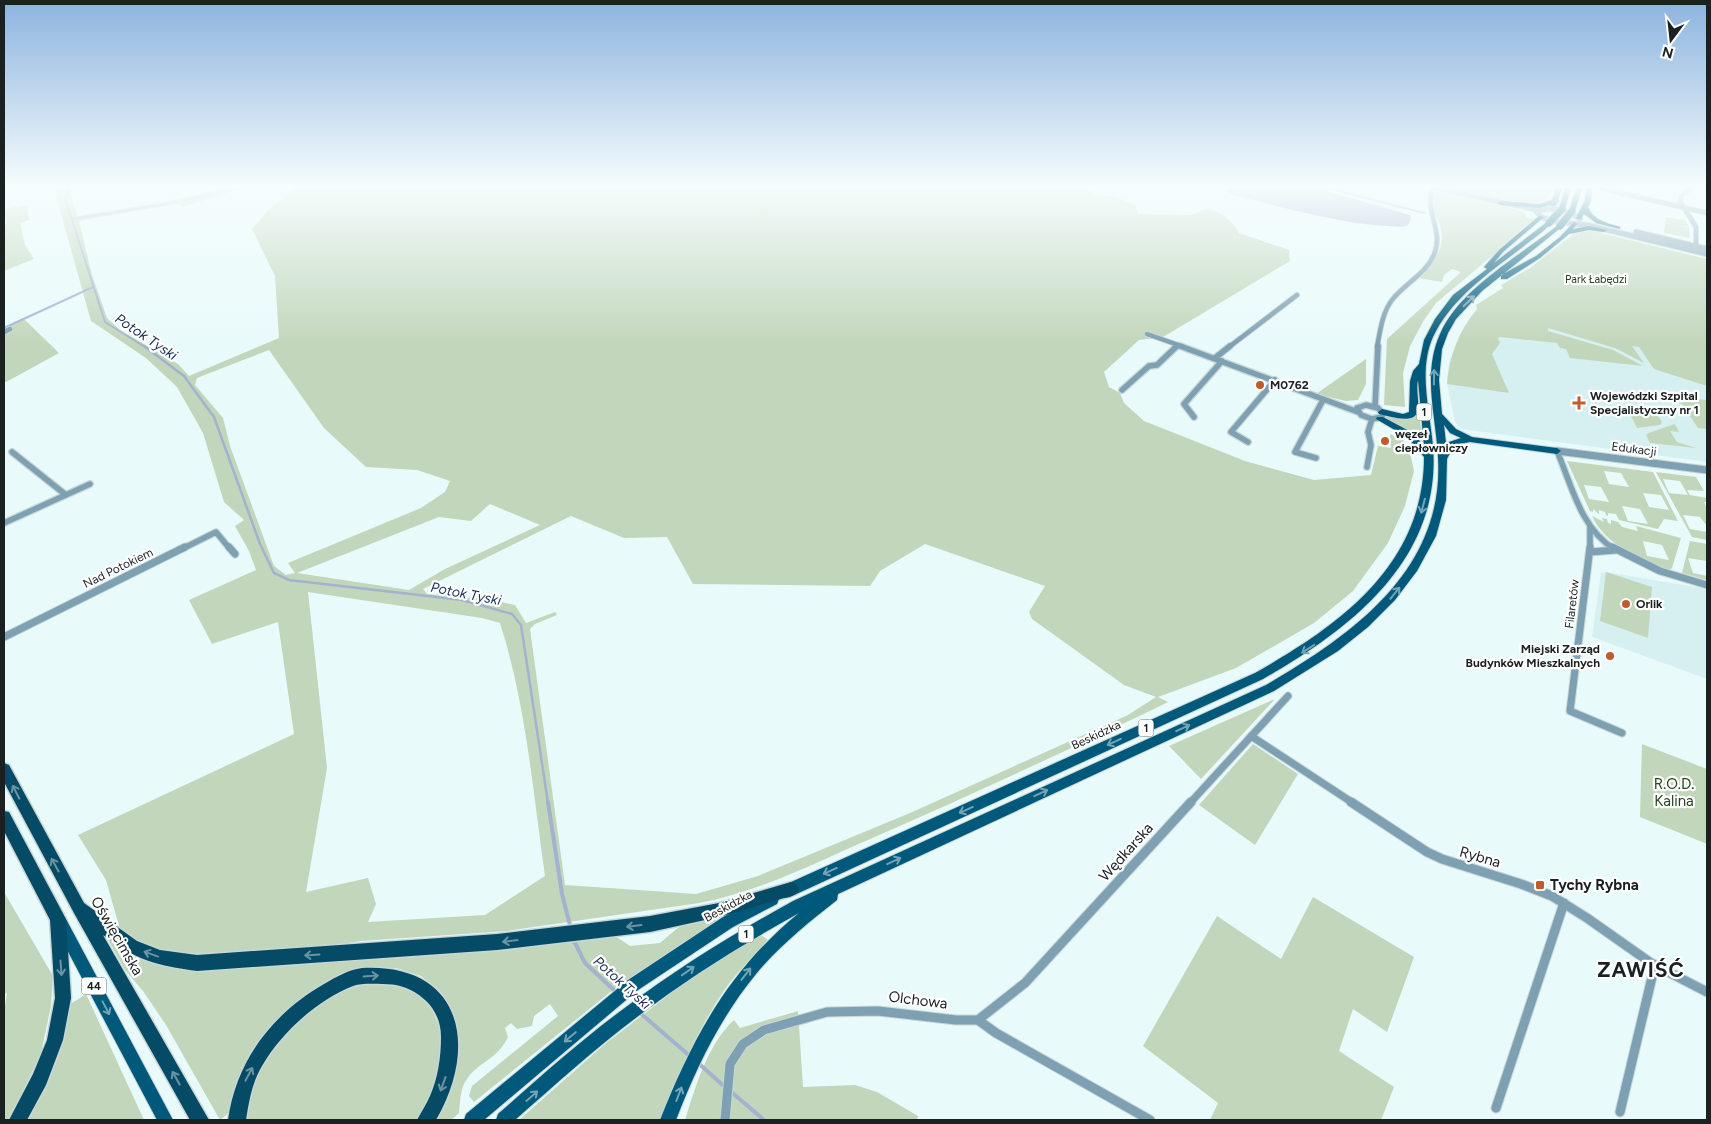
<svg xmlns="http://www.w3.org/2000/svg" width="1711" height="1124" font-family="Figtree,sans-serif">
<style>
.built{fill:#d6f0f2}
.green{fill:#c2d6bb;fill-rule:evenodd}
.water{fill:#a3b2cf}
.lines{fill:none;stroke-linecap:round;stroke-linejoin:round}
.stream-far2{stroke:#a3b2cf;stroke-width:2}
.stream-far1{stroke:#a3b2cf;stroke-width:2.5}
.stream{stroke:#a3b2cf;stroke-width:4}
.minor-far3-casing{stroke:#c8d7d7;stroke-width:6}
.minor-far2-casing{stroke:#c8d7d7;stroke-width:8}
.minor-far1-casing{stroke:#c8d7d7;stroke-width:9}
.minor-casing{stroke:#c8d7d7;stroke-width:11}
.tertiary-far1-casing{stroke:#c8d7d7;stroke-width:7}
.tertiary-casing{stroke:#c8d7d7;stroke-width:9}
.primary-casing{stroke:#c8d7d7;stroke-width:2}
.trunk-casing{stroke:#c8d7d7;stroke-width:3}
.minor-far3{stroke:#7ea0b3;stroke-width:4.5}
.minor-far2{stroke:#7ea0b3;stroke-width:5.5}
.minor-far1{stroke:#7ea0b3;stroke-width:7}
.minor{stroke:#7ea0b3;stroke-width:9}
.tertiary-far1{stroke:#7ea0b3;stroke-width:5}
.tertiary{stroke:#7ea0b3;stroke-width:7}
.primary{fill:#00597a;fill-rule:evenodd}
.trunk{fill:#064b66;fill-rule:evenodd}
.primary-bridge-casing{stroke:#c8d7d7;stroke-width:9;stroke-linecap:butt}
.primary-bridge{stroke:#00597a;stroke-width:7}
.oneway{stroke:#73a4b6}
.oneway2{stroke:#6a93a3}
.poi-dot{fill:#c15b2b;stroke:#fff;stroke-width:2}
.labels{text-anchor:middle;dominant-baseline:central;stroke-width:4.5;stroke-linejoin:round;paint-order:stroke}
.far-park-label{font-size:11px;fill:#26441b;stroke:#fff}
.shield{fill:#fff;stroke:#5f6464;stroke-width:1}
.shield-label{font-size:11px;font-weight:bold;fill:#1b2121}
.poi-label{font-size:12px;font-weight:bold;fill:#1b2121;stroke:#fff;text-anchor:start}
.street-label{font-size:12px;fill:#1b2121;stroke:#fff}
.water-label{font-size:14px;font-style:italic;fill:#1b2e55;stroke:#fff}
.near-park-label{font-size:15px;fill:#26441b;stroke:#fff}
.near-street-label{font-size:15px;fill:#1b2121;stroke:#fff}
.near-poi-label{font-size:15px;font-weight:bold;fill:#1b2121;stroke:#fff;text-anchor:start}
.near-district-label{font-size:21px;font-weight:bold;letter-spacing:1px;fill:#1b2121;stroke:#fff}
</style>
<rect width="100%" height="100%" fill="#e9fafa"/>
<path class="built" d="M1475 311 1707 350V462L1461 429 1455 422 1447 384 1449 362 1460 335Z
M1606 572 1707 589V679L1592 637 1601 573Z"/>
<path class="green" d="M58 188H71L70 194 78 216 169 201 226 188H243L183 207 176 204 79 221 92 275 107 318 120 330 178 364 189 376 279 338 275 276 252 229 268 210 287 196 293 188H1084L1096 195 1113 196 1135 205 1138 214 1191 215 1208 208C1223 214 1231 219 1239 233L1289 250 1290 261 1163 337 1139 340 1104 372 1109 387 1120 393 1124 403 1144 421 1245 461 1314 480 1371 475 1378 446 1391 448 1390 434 1403 440 1409 449 1414 471 1405 506 1388 543 1353 591 1314 623 1236 668 1158 697 1168 702 1154 709C1062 753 970 795 877 836 819 861 762 891 699 903L507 931 361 941 274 954 201 958 162 952 121 933 106 880 78 835 294 734 278 622 212 644 189 600 256 570 249 551 235 526 244 520 224 502 203 433 177 387 146 358 91 321 56 196ZM269 350 324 428 366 467 417 470 450 481 445 492 421 508 288 563 295 573 286 575 274 566 230 446 223 418 195 385 197 378ZM490 504 540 525 445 569 409 590 297 573 439 517 471 521ZM571 516 624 538 667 537 693 584 870 586 880 571 925 544 1045 586 1029 612 1032 619 1124 685 1156 697 1128 715 910 813 758 876 696 894 565 885 530 629 535 624 557 615 555 612 526 623 515 605 487 599 427 594 423 589ZM308 592 482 618 500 623C526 704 533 792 545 876L485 915 368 922 376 904 368 878 306 892 327 768Z
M1446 188H1552L1546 201 1539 203H1515Z
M1439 191 1517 209 1525 213 1526 217 1536 219 1436 303 1424 320 1410 346 1403 373 1405 407 1384 405 1387 339 1461 272 1452 269 1444 275 1442 282 1419 278C1429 267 1442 253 1442 237 1442 218 1428 214 1435 192Z
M27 205 29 220 20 223 25 245 34 259 4 271V229L6 223 4 209Z
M1666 217 1685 220 1689 227 1672 224 1689 228 1690 238 1664 233Z
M1582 231H1593L1707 259V386L1654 369 1639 347 1632 346 1644 363 1615 348 1548 328V331L1613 350 1643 366 1570 358 1566 349 1560 348 1557 343 1500 337 1498 338 1500 343 1492 354 1509 393 1447 384C1449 357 1459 330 1477 309L1476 305 1503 288 1501 285 1530 268 1575 233Z
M23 318 59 353 6 382 4 381V327Z
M1366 359V384L1358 400 1346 401 1316 394Z
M1673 397 1707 400V429L1698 428 1682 404 1679 403 1683 402 1681 399Z
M1633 409C1645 408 1656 411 1662 422L1660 425 1637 428 1629 412Z
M1417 412H1419L1423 443 1384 419 1386 415C1398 418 1408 422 1417 412Z
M1675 424 1679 432 1670 431 1677 442 1696 448 1650 443 1646 435 1649 433Z
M1567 461 1653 472 1678 521 1664 519 1658 529 1619 520 1616 514 1608 513V516L1606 515 1605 512 1599 510V514L1593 509V512L1590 511ZM1604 471 1621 473 1629 487 1609 484ZM1584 485 1601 487 1609 502 1589 499ZM1643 493 1661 495 1669 510 1649 507ZM1622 506 1640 509 1648 524 1628 521Z
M1656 472 1696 477 1704 491 1687 490 1690 495 1707 498V502H1704L1707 509V526L1700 517 1683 515 1690 529 1707 532V540L1692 537ZM1663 479 1680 481 1688 495 1669 493Z
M1592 516 1604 522 1602 518 1607 519 1608 523 1611 524V520L1618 522 1622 527 1638 531 1636 526 1681 538 1672 568 1669 570C1641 559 1605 545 1592 516ZM1643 541 1662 545 1669 560 1647 556Z
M1690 541 1707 544V561L1688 558 1693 573 1707 576V580L1682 573Z
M1606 572 1652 587 1648 638 1600 621Z
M1275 699 1201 779 1169 746Z
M1253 744 1298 774 1255 845 1199 805Z
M1642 744 1707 769V844L1640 817Z
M4 892 53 976 51 1006 41 1053 17 1104 7 1120H4V1012L7 993 4 994Z
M1313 897 1414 957 1387 1032 1353 1009 1339 1051 1394 1087 1381 1120H1210L1218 1103 1143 1046 1217 916 1281 959Z
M716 916 721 918 619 985 474 1102 469 1096 472 1086 558 1016 550 1004 534 1016 532 1026 517 1029 511 1023 505 1028 508 1037C497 1060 478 1062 467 1079 460 1088 460 1102 459 1113L451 1120H434L448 1099 457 1066 458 1028 442 994 421 976 396 968 360 971 310 993 230 1112 220 1120 166 1025 143 991 125 970 107 938C138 957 164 964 200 971L612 934 630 946 660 943 680 926Z
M760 934 768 940C754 956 737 972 725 989 698 1029 677 1075 663 1120H519L605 1044 706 966Z
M361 983C383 984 404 984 423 997 428 999 431 1007 433 1012 451 1047 442 1090 419 1120H245C243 1074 286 1024 322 999 333 992 348 988 361 983Z
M86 994 144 1120H27L58 1057 69 1005Z
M798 1011 803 1087 855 1085 877 1092 918 1116 917 1120H685C696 1086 707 1045 734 1020L740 1028Z"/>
<path class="water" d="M1227 188H1316L1410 215 1411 219 1408 225 1402 227C1343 225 1284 208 1228 193Z"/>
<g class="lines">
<path class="stream-far2" d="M68 188 65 198 105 322 145 347
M1327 188 1424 213
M183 201 233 188
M116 212 178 202
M72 219 112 213
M4 328 93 287"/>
<path class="stream-far1" d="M144 346 184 376 214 417 260 544 274 573 289 580 462 600 512 614 521 625 548 803"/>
<path class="stream" d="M548 802 562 894 571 929
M573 939 585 963 616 992
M639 1012 691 1057
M697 1062 725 1087
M729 1090 764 1120"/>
<defs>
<path id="minor-far3" d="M1436 188 1537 210
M1600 188 1707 213
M1692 188 1682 195 1680 202 1696 227V246
M4 332 10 329
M1147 334 1184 347
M1175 347 1178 345
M1229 347 1297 295
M1377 347C1380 332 1382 313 1392 300 1405 283 1428 273 1435 252 1443 230 1424 210 1433 188"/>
<path id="minor-far2" d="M1180 346 1358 412
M1215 358 1230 346
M1122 390 1149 366 1157 365 1177 346
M1366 405 1378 408 1383 414 1382 417 1372 419 1361 415 1357 408Z
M1375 407 1378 346
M1194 417 1184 404 1222 361
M1248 442 1231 432 1275 380
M1557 451C1572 486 1580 527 1614 549
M12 452 66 495
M1316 458 1295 452 1323 400
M1367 467 1371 445 1368 432 1372 419
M4 523 90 484
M1590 526V549
M182 549 216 532 230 549"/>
<path id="minor-far1" d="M229 547 235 554
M1590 547 1570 711 1622 733
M1612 547 1660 571 1707 585
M1590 552 1616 550
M4 637 185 547
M1251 736 1353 803
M1190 803 1288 696"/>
<path id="minor" d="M1351 802 1427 852 1442 859 1521 884 1552 896 1587 918 1651 963 1707 992
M978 1020 1025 983 1191 802
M1496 1108 1564 903
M1620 1112 1653 973 1657 967
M725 1120 730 1064 743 1044 764 1030 827 1012 878 1011 956 1020H978L996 1033 1150 1120"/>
<path id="tertiary-far1" d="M1580 219C1568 210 1551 206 1536 211L1541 217 1558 222 1587 225 1707 254
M1636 232 1707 249"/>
<path id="tertiary" d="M1557 451 1707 470"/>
<path id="primary" d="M1556 188H1562L1558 200 1559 201 1555 206H1551L1550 205 1539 208 1500 205 1497 203 1500 201 1539 204 1552 200Z
M1565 188H1571L1565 209 1562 211 1559 209Z
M1576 188H1582L1575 211 1572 213 1569 211Z
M1586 188H1592L1591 200 1588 207C1594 221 1607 223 1620 227V229L1596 223 1584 214 1581 219H1577L1576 218 1585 200Z
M1539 216 1544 217 1503 252 1494 263 1547 222 1552 223C1545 230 1537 236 1529 242 1494 270 1453 295 1433 337 1418 370 1430 411 1433 446 1442 559 1351 629 1263 679L790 897 785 898 780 897 778 892 780 887 1255 673C1340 625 1424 565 1424 457L1407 437 1376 419 1377 417H1383L1413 433 1424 446 1418 380C1416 390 1419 399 1418 409 1417 426 1389 416 1379 414L1378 412 1382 409 1403 414 1409 412 1410 381 1413 371 1419 364 1424 340 1435 319 1453 295 1487 269 1484 267 1499 250Z
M1574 222 1577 224 1573 229 1589 226 1607 230 1604 232 1589 230 1569 234 1540 258 1507 279H1501V275L1536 256 1560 237Z
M1558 225 1563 226 1482 291 1456 319 1448 333 1442 349 1439 380 1442 414 1456 429 1472 437 1557 448 1561 451 1557 454 1470 442 1454 445 1447 459 1446 500 1436 536 1417 571 1395 600 1368 627 1338 651 1274 691 838 894 837 900C808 923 779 946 756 974 720 1018 696 1068 676 1120H660C693 1037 729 970 799 913 743 944 688 978 637 1017 594 1049 555 1085 515 1120H496L498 1114C540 1077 581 1040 626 1007 679 967 735 933 793 901L1266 685C1352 635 1445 570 1438 457 1436 416 1422 374 1440 334 1460 288 1520 256 1558 225ZM1444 425 1450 433 1461 438 1446 443Z
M772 892 777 894 779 899 777 904 733 927 638 990 484 1120H464L466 1114 628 980 723 917Z
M61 917 66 919 173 1120H157L56 929 54 924 56 919Z"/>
<path id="trunk" d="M4 763 9 765 84 903 137 941 160 950 197 955 497 934 650 916 719 903 791 882 796 884 799 889 796 894 791 896 719 917 650 932 497 950 197 971C155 965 138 961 103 935L209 1120H190L74 913 4 782Z
M4 811 9 812 66 919 71 998 63 1040 46 1085 27 1120H9L33 1074 47 1040 55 998 50 920 4 831Z
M362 968C462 963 479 1046 436 1120H417C421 1112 426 1105 430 1096 438 1078 441 1057 441 1037 441 1019 433 1005 419 995 408 987 396 984 383 984 373 984 362 983 353 986 317 1000 281 1033 262 1066 252 1083 249 1101 246 1120H228C236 1061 272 1014 324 984 336 977 348 970 362 968Z"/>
</defs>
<use href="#minor-far3" class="minor-far3-casing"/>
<use href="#minor-far2" class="minor-far2-casing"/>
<use href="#minor-far1" class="minor-far1-casing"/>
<use href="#minor" class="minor-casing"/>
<use href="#tertiary-far1" class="tertiary-far1-casing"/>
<use href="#tertiary" class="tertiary-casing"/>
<use href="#primary" class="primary-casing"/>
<use href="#trunk" class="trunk-casing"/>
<use href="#minor-far3" class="minor-far3"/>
<use href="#minor-far2" class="minor-far2"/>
<use href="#minor-far1" class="minor-far1"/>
<use href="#minor" class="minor"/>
<use href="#tertiary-far1" class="tertiary-far1"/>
<use href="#tertiary" class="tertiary"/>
<use href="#primary" class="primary"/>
<use href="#trunk" class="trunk"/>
<defs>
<path id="primary-bridge" d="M1549 223 1562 209
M1560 226 1572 211"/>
</defs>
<use href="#primary-bridge" class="primary-bridge-casing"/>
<use href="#primary-bridge" class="primary-bridge"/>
</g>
<defs><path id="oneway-shaft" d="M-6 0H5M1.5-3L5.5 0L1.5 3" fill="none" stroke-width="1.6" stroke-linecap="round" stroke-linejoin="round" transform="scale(1.25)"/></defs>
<g class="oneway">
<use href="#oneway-shaft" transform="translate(1469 301) rotate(-44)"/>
<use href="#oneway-shaft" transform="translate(1434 377) rotate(-89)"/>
<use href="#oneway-shaft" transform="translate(1423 506) rotate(105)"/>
<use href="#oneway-shaft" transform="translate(1395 593) rotate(-51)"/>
<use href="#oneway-shaft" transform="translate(1308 649) rotate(147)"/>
<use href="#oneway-shaft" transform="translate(1183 728) rotate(-25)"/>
<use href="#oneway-shaft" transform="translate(1114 742) rotate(155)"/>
<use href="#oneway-shaft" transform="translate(1041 793) rotate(-25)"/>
<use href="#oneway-shaft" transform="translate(966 810) rotate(156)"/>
<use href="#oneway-shaft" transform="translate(894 861) rotate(-25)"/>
<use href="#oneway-shaft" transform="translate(830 871) rotate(156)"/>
<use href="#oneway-shaft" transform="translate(688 971) rotate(-35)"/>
<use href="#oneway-shaft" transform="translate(746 974) rotate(-52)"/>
<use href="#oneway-shaft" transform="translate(106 1008) rotate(62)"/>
<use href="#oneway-shaft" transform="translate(570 1037) rotate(140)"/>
<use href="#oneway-shaft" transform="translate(679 1094) rotate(-69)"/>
<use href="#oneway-shaft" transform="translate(532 1096) rotate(-41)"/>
</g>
<g class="oneway2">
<use href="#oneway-shaft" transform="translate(16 792) rotate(-117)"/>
<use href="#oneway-shaft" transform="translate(55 865) rotate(-119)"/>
<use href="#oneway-shaft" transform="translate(634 926) rotate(173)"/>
<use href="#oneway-shaft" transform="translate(510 941) rotate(173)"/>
<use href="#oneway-shaft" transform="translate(151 954) rotate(-160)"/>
<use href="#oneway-shaft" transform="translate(312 955) rotate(176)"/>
<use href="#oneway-shaft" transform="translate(61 968) rotate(86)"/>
<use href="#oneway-shaft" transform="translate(371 976) rotate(-4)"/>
<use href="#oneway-shaft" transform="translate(249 1074) rotate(-62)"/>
<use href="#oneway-shaft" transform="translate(176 1078) rotate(-119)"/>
<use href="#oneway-shaft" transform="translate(443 1084) rotate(110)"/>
</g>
<linearGradient id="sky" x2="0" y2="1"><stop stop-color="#8cb3de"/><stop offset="0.54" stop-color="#f5fdfd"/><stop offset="1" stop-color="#f5fdfd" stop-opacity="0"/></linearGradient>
<rect width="1711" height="345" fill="url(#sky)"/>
<g class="poi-dot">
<circle cx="1260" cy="385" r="5"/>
<path d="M1576.5 395.5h5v5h5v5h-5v5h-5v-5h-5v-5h5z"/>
<circle cx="1385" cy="441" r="5"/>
<circle cx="1626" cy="604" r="5"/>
<circle cx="1610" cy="656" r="5"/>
<rect x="1535" y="880" width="10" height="10" rx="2.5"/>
</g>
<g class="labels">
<g class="far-park-label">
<text x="1596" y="279">Park Łabędzi</text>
</g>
<g class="shield">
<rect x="1416.5" y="403.5" width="15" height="17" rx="4"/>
<rect x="1138.5" y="719.5" width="15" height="17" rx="4"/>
<rect x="738.5" y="925.5" width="15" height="17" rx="4"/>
<rect x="81.5" y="977.5" width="25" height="17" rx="4"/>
</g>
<g class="shield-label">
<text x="1424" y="412">1</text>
<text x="1146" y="728">1</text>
<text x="746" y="934">1</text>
<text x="94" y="986">44</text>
</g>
<g class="poi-label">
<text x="1270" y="385">M0762</text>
<text x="1590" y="396">Wojewódzki Szpital<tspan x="1590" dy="14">Specjalistyczny nr 1</tspan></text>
<text x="1395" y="434">węzeł<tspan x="1395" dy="14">ciepłowniczy</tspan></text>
<text x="1636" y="604">Orlik</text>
<text x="1600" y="649" text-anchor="end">Miejski Zarząd<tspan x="1600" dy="14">Budynków Mieszkalnych</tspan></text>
</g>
<g class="street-label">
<text transform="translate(1634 449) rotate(7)">Edukacji</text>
<text transform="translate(118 568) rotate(-26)">Nad Potokiem</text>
<text transform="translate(1572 604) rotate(-83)">Filaretów</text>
<text transform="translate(1096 735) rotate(-25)">Beskidzka</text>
<text transform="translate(728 906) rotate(-29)">Beskidzka</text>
</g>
<g class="water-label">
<text transform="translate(146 337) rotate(34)">Potok Tyski</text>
<text transform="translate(466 594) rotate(11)">Potok Tyski</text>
<text transform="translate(622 983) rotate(42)">Potok Tyski</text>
</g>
<g class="near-park-label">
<text x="1674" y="784">R.O.D.<tspan x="1674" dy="17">Kalina</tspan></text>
</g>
<g class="near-street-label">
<text transform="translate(1126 852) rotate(-48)">Wędkarska</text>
<text transform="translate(1480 857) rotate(16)">Rybna</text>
<text transform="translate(117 936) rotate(60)">Oświęcimska</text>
<text transform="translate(918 1000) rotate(7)">Olchowa</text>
</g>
<g class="near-poi-label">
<text x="1550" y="885">Tychy Rybna</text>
</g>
<g class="near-district-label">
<text x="1641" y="969">ZAWIŚĆ</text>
</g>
</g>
<rect width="1711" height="1124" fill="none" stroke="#1b2121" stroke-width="10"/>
<g transform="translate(1671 40) rotate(195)" stroke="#ffffff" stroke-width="4" paint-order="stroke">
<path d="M0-4L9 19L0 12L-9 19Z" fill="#1b2121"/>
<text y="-8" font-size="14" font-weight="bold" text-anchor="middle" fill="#1b2121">N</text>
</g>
</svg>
